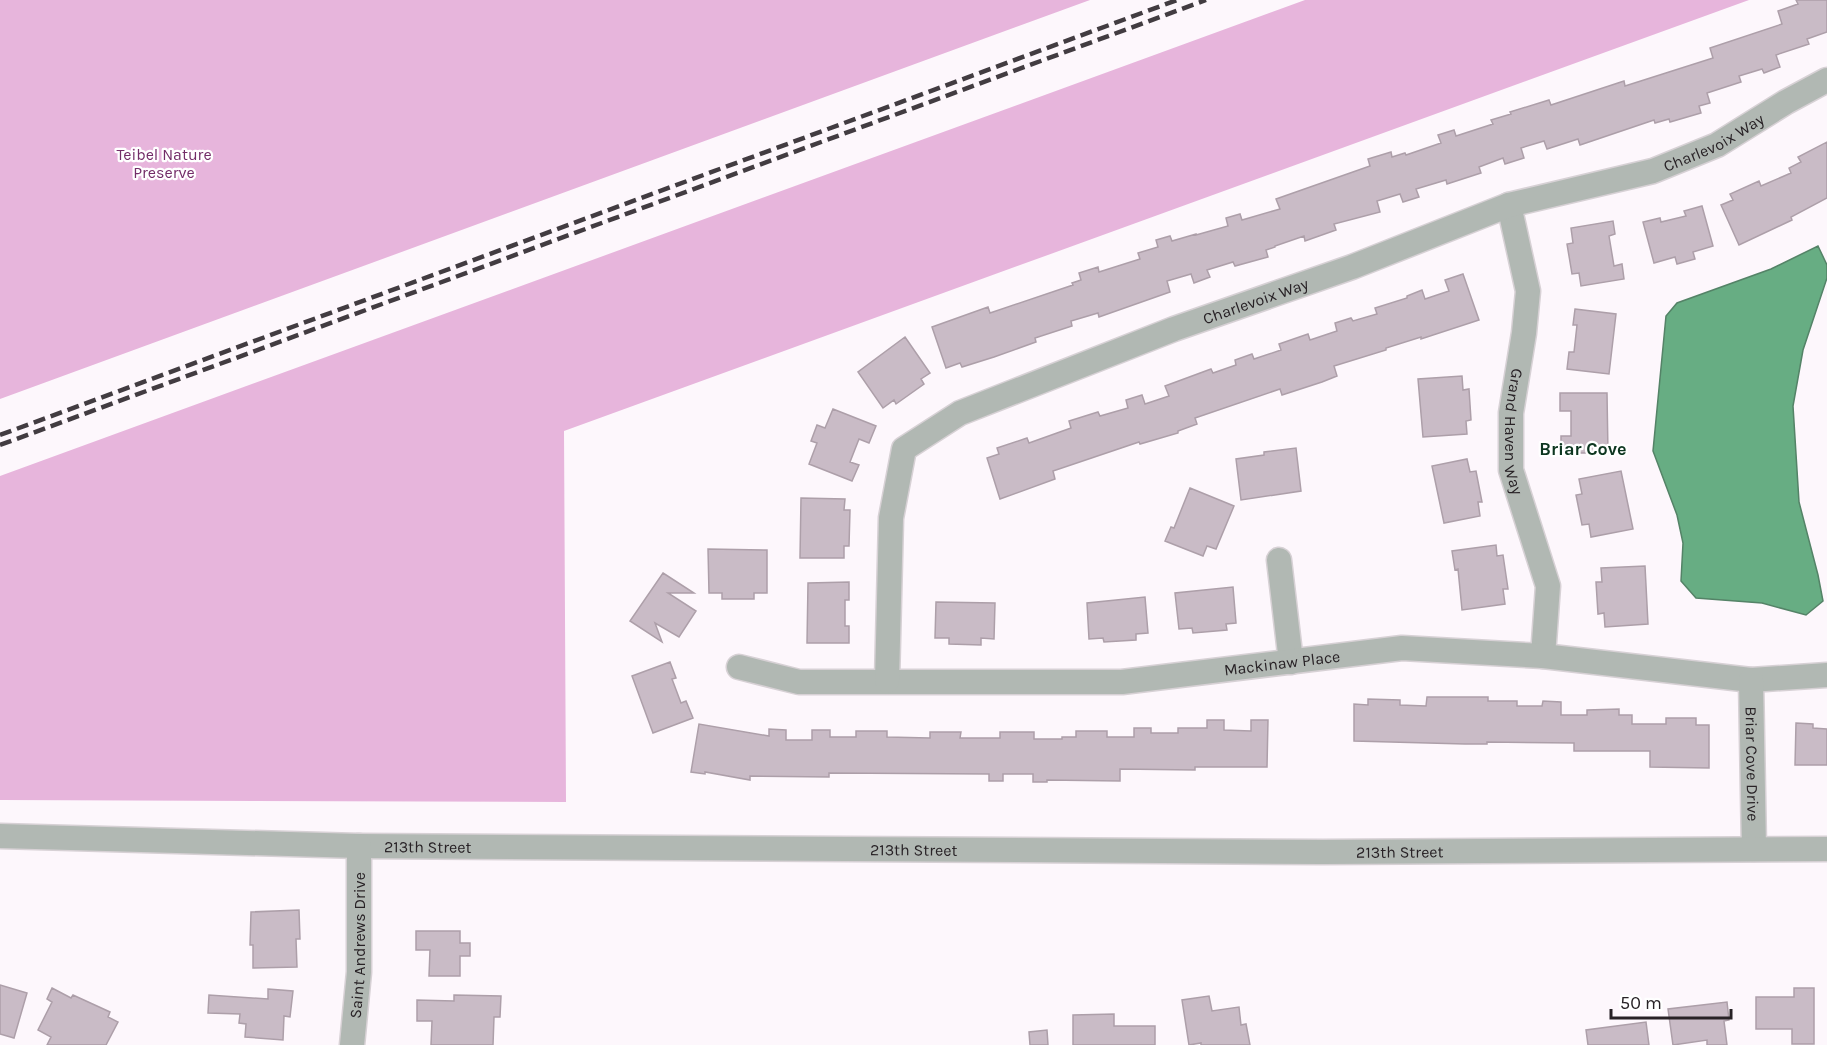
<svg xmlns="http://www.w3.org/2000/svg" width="1827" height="1045" font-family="Karla,sans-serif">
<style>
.green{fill:#e7b5dc}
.water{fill:#67ad83;stroke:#548367;stroke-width:1.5}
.building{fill:#c9bbc6;stroke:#ad9fa9;stroke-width:1.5}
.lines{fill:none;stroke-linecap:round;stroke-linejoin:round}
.minor-casing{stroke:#d7d1d5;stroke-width:27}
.minor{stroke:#b1b8b3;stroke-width:24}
.rail{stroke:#423c41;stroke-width:4.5;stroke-dasharray:12 6;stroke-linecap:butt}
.labels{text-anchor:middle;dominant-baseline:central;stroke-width:4.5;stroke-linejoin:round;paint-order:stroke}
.street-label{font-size:16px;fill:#282226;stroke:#fff}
.park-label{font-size:16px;fill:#732d68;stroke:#fff}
.neighbourhood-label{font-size:18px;font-weight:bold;fill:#0d3620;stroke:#fff}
</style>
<rect width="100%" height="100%" fill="#fdf7fc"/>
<path class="green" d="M0 0H1090L0 399Z
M1305 0H1749L564 431 566 802 0 800V476Z"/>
<path class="water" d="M1818 246 1827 265V278L1803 350 1793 406 1799 502 1818 575 1823 601 1806 615 1762 603 1696 598 1681 581 1683 543 1677 515 1653 451 1666 316 1677 303 1771 269Z"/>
<path class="building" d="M1796 0H1827V32L1807 39 1809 44 1776 55 1780 67 1764 73 1762 69 1739 76 1741 82 1707 93 1710 103 1699 106 1701 113 1670 122 1669 119 1655 123 1654 120 1580 145 1578 139 1547 149 1544 141 1521 148 1524 158 1505 164 1503 158 1479 167 1481 173 1447 184 1446 180 1416 189 1419 197 1403 202 1400 194 1377 201 1380 212 1334 224 1336 230 1305 241 1304 236 1275 246V247L1266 250 1268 257 1235 266 1233 262 1207 270 1210 277 1194 283 1191 274 1167 281 1170 292 1099 317 1098 313 1071 321 1072 326 1035 338 1036 342 994 357 962 367 960 363 946 368 932 327 988 307 990 313 1073 285 1072 283 1081 280 1079 273 1098 267 1099 272 1140 259 1138 253 1158 247 1156 240 1170 236 1172 241 1196 234V235L1228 226 1226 218 1240 214 1242 220 1280 209 1276 199 1370 166 1368 159 1391 152 1392 157 1405 153 1406 155 1441 143 1438 135 1454 130 1456 136 1493 124 1491 120 1511 114 1510 112 1549 100 1551 105 1624 81 1625 86 1713 58 1710 48 1782 24 1778 11 1798 4Z
M1827 142V198L1791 217 1792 220 1739 245 1721 205 1733 200 1730 194 1759 181 1761 186 1791 173 1789 168 1801 162 1798 157Z
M1702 206 1713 246 1693 252 1695 259 1677 264 1675 257 1654 263 1643 222 1660 218 1661 222 1686 216 1684 211Z
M1613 221 1615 234 1609 236 1614 266 1622 264 1624 279 1581 286 1579 273 1572 274 1567 244 1573 243 1571 228Z
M1463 274 1479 320 1421 339V337L1386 348V350L1334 366 1337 376 1322 382 1282 395 1280 389 1195 418 1197 424 1178 431V433L1140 444 1139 442 1053 471 1055 479 1000 499 987 458 999 454 997 448 1027 438 1029 443 1071 428 1069 421 1098 412 1100 416 1128 408 1126 400 1142 395 1145 404 1169 396 1165 386 1211 369 1213 373 1236 365 1235 360 1252 354 1254 359 1281 350 1279 344 1308 334 1310 340 1337 331 1335 323 1351 318 1353 321 1377 314 1375 308 1407 298V296L1422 290 1425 299 1449 291 1445 280Z
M1575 309 1616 314 1609 374 1567 369 1569 352H1574L1577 325H1573Z
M905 337 930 373 921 379 924 384 896 404 894 400 883 408 858 372Z
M1462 376 1463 390 1469 389 1471 420 1466 421 1467 434 1423 437 1418 379Z
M1560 393H1607L1608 453H1561V436H1571V411H1560Z
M833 409 876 426 869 443 859 439 850 462 859 465 852 481 809 464 817 443 811 441 817 425 825 428Z
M1296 448 1301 491 1241 500 1236 459 1264 455V452Z
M1467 459 1470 472 1476 471 1482 502H1478L1480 516 1444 523 1432 466Z
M1621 471 1633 529 1591 537 1589 524 1582 525 1576 495 1582 494 1579 479Z
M1190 488 1234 506 1216 549 1207 546 1203 556 1165 541 1171 527 1174 528Z
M801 498 845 499 844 510H850L849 546H844V558H800Z
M1496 545 1497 556 1503 555 1508 589H1503L1505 604 1462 610 1458 569 1455 570 1452 551Z
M708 549 767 550V593H754V599H722V593H709Z
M1645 566 1648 624 1605 627 1604 613 1598 614 1596 582H1602L1601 568Z
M663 573 694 593H668L696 611 679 637 655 623 662 642 630 621Z
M849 582V600H845V626H849V643H807L808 583Z
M1233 587 1236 623 1226 624 1227 630 1193 633 1192 628 1179 629 1175 593Z
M1145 597 1148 633 1136 634V640L1104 642 1103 638 1089 639 1087 603Z
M936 602 995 603 994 639 981 638V645L949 644V638H935Z
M670 662 676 678 672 679 681 703 686 701 693 718 653 733 632 676Z
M1427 697H1488V701H1517V706H1542L1543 701 1561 702V715H1587V710L1619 709V715H1632V724H1666V718H1696V725H1709V768L1650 767V751H1574V743L1487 742V744H1465L1354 741V704L1368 705V699L1400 700V705L1426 706Z
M1207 720H1224V730L1251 731V720H1268L1267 767H1195V770L1120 769V781L1047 780V782H1033V774H1003V781H989V774L829 773V777L750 776V780L705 772V774L691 772 699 724 769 736V729L786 730V740H812V730H830V737H856V731H887V737L930 738V732H961L960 738H1000V732H1034V739H1062V737H1076V731H1107V737H1134V728H1151V733H1178V728H1207Z
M1796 723 1813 724V728L1827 729V765H1795Z
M299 910 300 939H296L297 967 253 968V945H250L251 912Z
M416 931H460V943H470V956H460V976H429L430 950H416Z
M0 985 27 993 14 1038 0 1034Z
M52 988 71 998 73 995 110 1012 108 1017 118 1022 106 1045H47L51 1037 38 1030 52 1002 47 999Z
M1794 988H1814V1044H1792V1029H1756V997H1794Z
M268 989 293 991 290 1017 284 1016 283 1040 245 1037 246 1024 239 1023 240 1014 208 1013 209 995 268 999Z
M454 995 501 996 500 1017H494L493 1045H431L432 1021H417V1000L454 1001Z
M1209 996 1212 1011 1239 1007 1241 1025 1246 1024 1250 1045H1201V1043L1189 1045 1182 1000Z
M1727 1002 1729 1020 1724 1021 1727 1045H1707V1040L1673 1045 1668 1009Z
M1114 1014V1026H1155V1045H1073V1015Z
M1646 1022 1649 1045H1588L1586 1030Z
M1047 1030 1048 1045H1030L1029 1032Z"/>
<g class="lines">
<defs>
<g id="minor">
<path id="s1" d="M1509 205 1528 291 1524 333 1511 413V470L1548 586 1543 656"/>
<path d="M1279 560 1291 662"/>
<path id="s2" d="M739 667 799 682H1122L1402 648 1543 656 1751 680 1827 675"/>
<path id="s3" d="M1751 680 1754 849"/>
<path id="s4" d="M887 681 891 518 904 449 960 413 1174 329 1352 267 1509 205 1653 171 1717 145 1786 102 1827 80"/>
<path id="s5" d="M0 836 359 846 1323 852 1827 849"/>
<path id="s6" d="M352 1045 359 972V846"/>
</g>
</defs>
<use href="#minor" class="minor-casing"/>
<use href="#minor" class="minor"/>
<path class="rail" d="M0 435 1177 0
M0 445 1206 0"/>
</g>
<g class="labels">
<g class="street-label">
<text stroke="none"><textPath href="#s4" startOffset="1102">Charlevoix Way</textPath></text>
<text stroke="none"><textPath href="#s4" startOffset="616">Charlevoix Way</textPath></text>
<text stroke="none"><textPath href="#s1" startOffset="230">Grand Haven Way</textPath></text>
<text stroke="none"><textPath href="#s2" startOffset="546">Mackinaw Place</textPath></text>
<text stroke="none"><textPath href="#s3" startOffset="84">Briar Cove Drive</textPath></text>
<text stroke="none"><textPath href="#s5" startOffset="428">213th Street</textPath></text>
<text stroke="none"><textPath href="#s5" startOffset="914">213th Street</textPath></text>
<text stroke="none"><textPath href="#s5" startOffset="1400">213th Street</textPath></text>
<text stroke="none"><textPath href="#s6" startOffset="100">Saint Andrews Drive</textPath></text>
</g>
<g class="park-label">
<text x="164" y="154">Teibel Nature<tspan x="164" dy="18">Preserve</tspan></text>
</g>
<g class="neighbourhood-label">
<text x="1583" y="449">Briar Cove</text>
</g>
</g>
<path d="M1611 1009v9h120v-9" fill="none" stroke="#282226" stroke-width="3"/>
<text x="1620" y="1009" font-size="18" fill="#282226" stroke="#ffffff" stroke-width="4.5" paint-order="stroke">50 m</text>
</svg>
